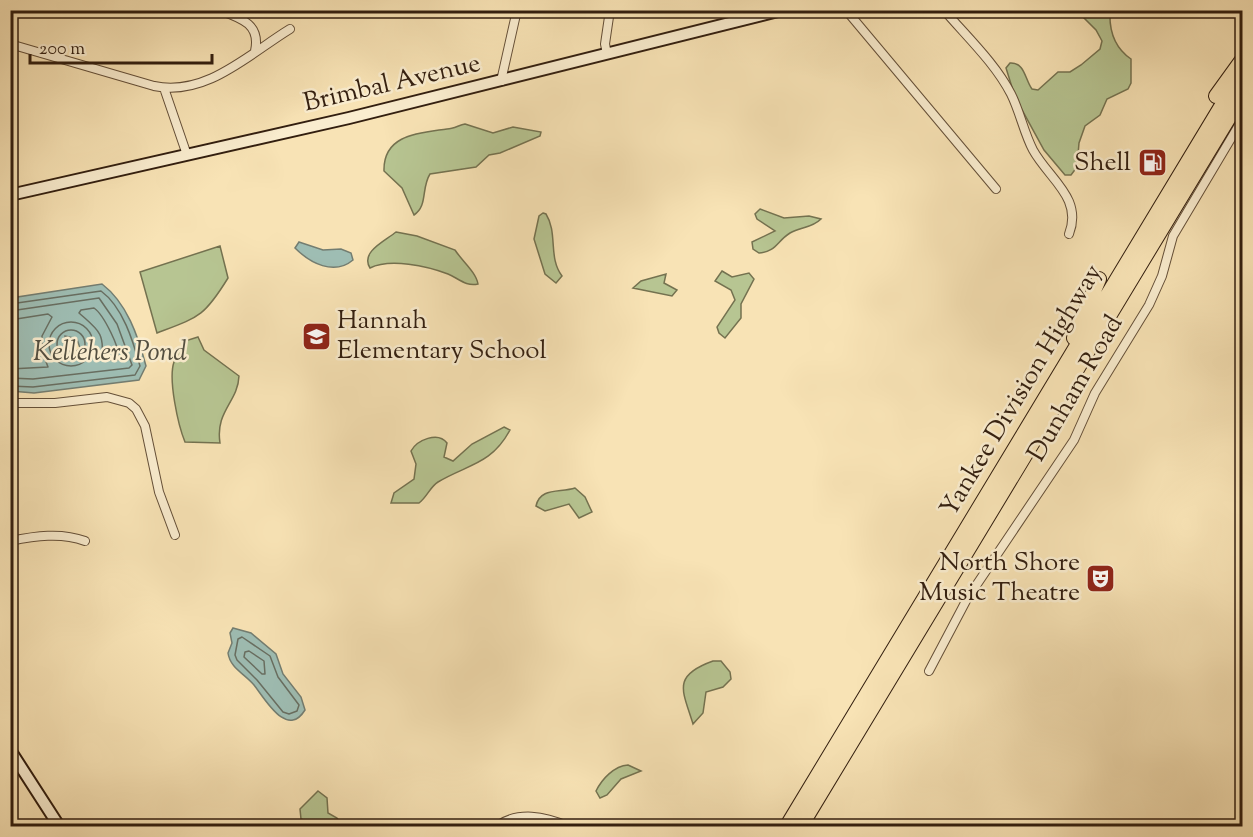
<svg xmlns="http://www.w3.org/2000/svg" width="1253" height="837" font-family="'Sorts Mill Goudy',serif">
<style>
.green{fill:#b7c592;stroke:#747250;stroke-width:1.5}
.water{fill:#9ebdb3;stroke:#737d71;stroke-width:1.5;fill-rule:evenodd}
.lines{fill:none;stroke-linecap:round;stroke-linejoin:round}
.shore{stroke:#686e61;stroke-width:1.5}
.minor-casing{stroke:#644f38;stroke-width:10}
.secondary-casing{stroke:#321e0f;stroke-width:14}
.motorway-casing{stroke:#321e0f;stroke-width:16}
.minor{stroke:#faedcf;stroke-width:8}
.secondary{stroke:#faedcf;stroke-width:10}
.motorway{stroke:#f8e3b5;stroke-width:14}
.labels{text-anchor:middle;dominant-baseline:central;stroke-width:5;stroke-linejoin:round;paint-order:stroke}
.street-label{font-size:26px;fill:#321e0f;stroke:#faedcf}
.poi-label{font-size:26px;fill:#321e0f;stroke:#faedcf;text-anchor:end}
.water-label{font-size:27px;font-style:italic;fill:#524e40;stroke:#faedcf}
</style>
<rect width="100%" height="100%" fill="#f8e3b5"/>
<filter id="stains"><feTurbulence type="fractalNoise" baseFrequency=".00333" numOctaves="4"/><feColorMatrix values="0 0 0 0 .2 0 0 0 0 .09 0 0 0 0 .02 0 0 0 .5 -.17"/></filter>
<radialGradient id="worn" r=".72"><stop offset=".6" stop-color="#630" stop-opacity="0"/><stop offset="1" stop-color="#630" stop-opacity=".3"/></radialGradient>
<path class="green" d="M1076 10 1110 11C1109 30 1115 48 1131 59V83L1128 89 1107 99 1100 115 1085 126 1079 143 1077 167 1071 175H1065L1044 150 1015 97 1006 68 1010 63C1025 62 1025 80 1032 89L1038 90 1058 72H1070L1081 65 1100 49 1102 41 1096 30Z
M465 124 493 133 513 127 541 132 540 136 500 153 489 155 476 167 430 174C421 188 428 206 414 215L402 188 384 171C383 134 420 133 447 129 454 129 459 125 465 124Z
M760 209 784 218 809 216 821 219C812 228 801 227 790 233 777 241 776 252 759 253L753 249 752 242 775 231 757 219 755 214Z
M543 213 546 214C558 233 548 258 562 276L556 283 545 274 534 239 539 216Z
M396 232 417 236 455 250C462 261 476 272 478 284 466 287 458 278 448 274 427 266 390 258 370 268 360 252 385 241 396 232Z
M220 246 228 278C204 317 199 317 157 333L140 272Z
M722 271 732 277 749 273 754 279 741 304V318L725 338 719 333 717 327 735 300 731 290 715 281Z
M666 274 664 283 677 290 672 296 633 288 641 281Z
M198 337 204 350 239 376C238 402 215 411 220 443L185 442C178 425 168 379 174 362 176 355 182 348 185 341Z
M504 427 510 430C491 465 468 464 438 482 430 487 427 497 419 503H391L394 493 414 479 416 464 411 451C417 440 438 431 447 443L444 457 453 461 472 444Z
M575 488 585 497 592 512 579 518 569 504 545 511 536 506C540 487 560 493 575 488Z
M713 661H721L730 672 731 679 723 687 706 692 703 713 693 724C683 691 671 676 713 661Z
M628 765 641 771 621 779 607 795 600 798 596 791C602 779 614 766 628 765Z
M318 791 327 798 328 813 337 818 343 826H321L301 819 300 809Z"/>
<path class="water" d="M299 242 323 250 341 249 351 253 353 260C334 276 310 263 295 248Z
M102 284C127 303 138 336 146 366L139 380 34 393 11 391V298ZM65 336 77 339 80 348 73 354 64 347Z
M233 628 251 633 276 654 283 674 301 697 305 710C287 739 265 699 254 685 245 674 230 668 228 653L232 643 230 633Z"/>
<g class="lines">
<path class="shore" d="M10 304 101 291C123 307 133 341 140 366L135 375 33 387 10 386
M94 308C103 314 122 350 118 360H101C106 333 97 329 79 313L81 310Z
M10 311 99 298 117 324 132 365 129 368 33 379 10 378
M10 320 48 314 52 317 42 336V351L48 367 10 369
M49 344a22 22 0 1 1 44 0a22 22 0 1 1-44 0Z
M57 344a14 14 0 1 1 28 0a14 14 0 1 1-28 0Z
M242 637 270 656 278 677 299 705 297 711 289 714 283 712 257 680 237 660 235 655 238 639Z
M249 651 264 661 265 674H262L244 657 245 652Z"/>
<defs>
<path id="minor" d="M219 10C241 18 261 24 255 51
M846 10 996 189
M944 10C967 37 995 63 1011 94 1020 112 1024 133 1033 150 1049 179 1083 198 1069 234
M10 44 154 86C206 97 249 54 290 29
M607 54 605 44 610 10
M501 81 517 10
M164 88 187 155
M10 403H55L107 397 129 403 136 409 145 426 159 492 175 535
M10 541C35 536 61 532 85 541
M929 671 967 599 1074 440 1095 393 1149 305 1162 276 1173 236 1242 120
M497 826C518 811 545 816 567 826"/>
<path id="secondary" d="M10 195 349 118 782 10
M10 750 59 826"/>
<path id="motorway" d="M1216 96 1242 60
M1074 338 1099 279
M787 826 1242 72
M801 826 1242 96"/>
</defs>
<use href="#minor" class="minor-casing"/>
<use href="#secondary" class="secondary-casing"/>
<use href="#motorway" class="motorway-casing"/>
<use href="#minor" class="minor"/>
<use href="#secondary" class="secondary"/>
<use href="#motorway" class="motorway"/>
</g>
<defs>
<symbol id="fuel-square" viewBox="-11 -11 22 22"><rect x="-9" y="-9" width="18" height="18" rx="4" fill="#8f2418" stroke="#faedcf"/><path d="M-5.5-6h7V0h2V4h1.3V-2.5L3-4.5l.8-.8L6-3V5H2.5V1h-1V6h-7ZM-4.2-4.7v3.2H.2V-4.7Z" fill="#fff"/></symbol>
<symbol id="school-square" viewBox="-11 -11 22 22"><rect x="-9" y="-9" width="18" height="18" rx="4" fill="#8f2418" stroke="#faedcf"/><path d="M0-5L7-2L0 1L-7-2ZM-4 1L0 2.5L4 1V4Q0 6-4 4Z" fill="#fff"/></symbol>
<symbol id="theatre-square" viewBox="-11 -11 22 22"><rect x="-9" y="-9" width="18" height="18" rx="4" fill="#8f2418" stroke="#faedcf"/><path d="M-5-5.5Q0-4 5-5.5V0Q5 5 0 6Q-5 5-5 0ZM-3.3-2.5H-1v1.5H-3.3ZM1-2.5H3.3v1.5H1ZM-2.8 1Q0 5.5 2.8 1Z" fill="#fff"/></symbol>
</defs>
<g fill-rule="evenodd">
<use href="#fuel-square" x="1136" y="146" width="33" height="33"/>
<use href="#school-square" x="300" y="320" width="33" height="33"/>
<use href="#theatre-square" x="1084" y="562" width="33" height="33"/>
</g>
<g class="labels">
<g class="street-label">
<text transform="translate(392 84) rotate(-13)">Brimbal Avenue</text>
<text transform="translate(1076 389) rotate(-60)">Dunham Road</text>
<text transform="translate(1022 391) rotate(-59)">Yankee Division Highway</text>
</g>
<g class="poi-label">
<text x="1131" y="163">Shell</text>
<text x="337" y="321" text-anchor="start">Hannah<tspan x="337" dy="30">Elementary School</tspan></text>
<text x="1080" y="563">North Shore<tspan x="1080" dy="30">Music Theatre</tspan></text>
</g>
<g class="water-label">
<text x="110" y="353">Kellehers Pond</text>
</g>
</g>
<rect width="1253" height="837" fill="none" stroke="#f8e3b5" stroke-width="36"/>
<rect x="12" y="12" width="1229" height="813" fill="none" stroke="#321e0f" stroke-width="3"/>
<rect x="18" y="18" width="1217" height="801" fill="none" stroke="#321e0f" stroke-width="1.5"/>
<path d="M30 54v9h182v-9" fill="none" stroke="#321e0f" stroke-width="3"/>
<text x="39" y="54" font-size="18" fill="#321e0f" stroke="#faedcf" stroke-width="4.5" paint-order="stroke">200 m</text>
<rect width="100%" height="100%" filter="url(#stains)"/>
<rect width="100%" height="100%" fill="url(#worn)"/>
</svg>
